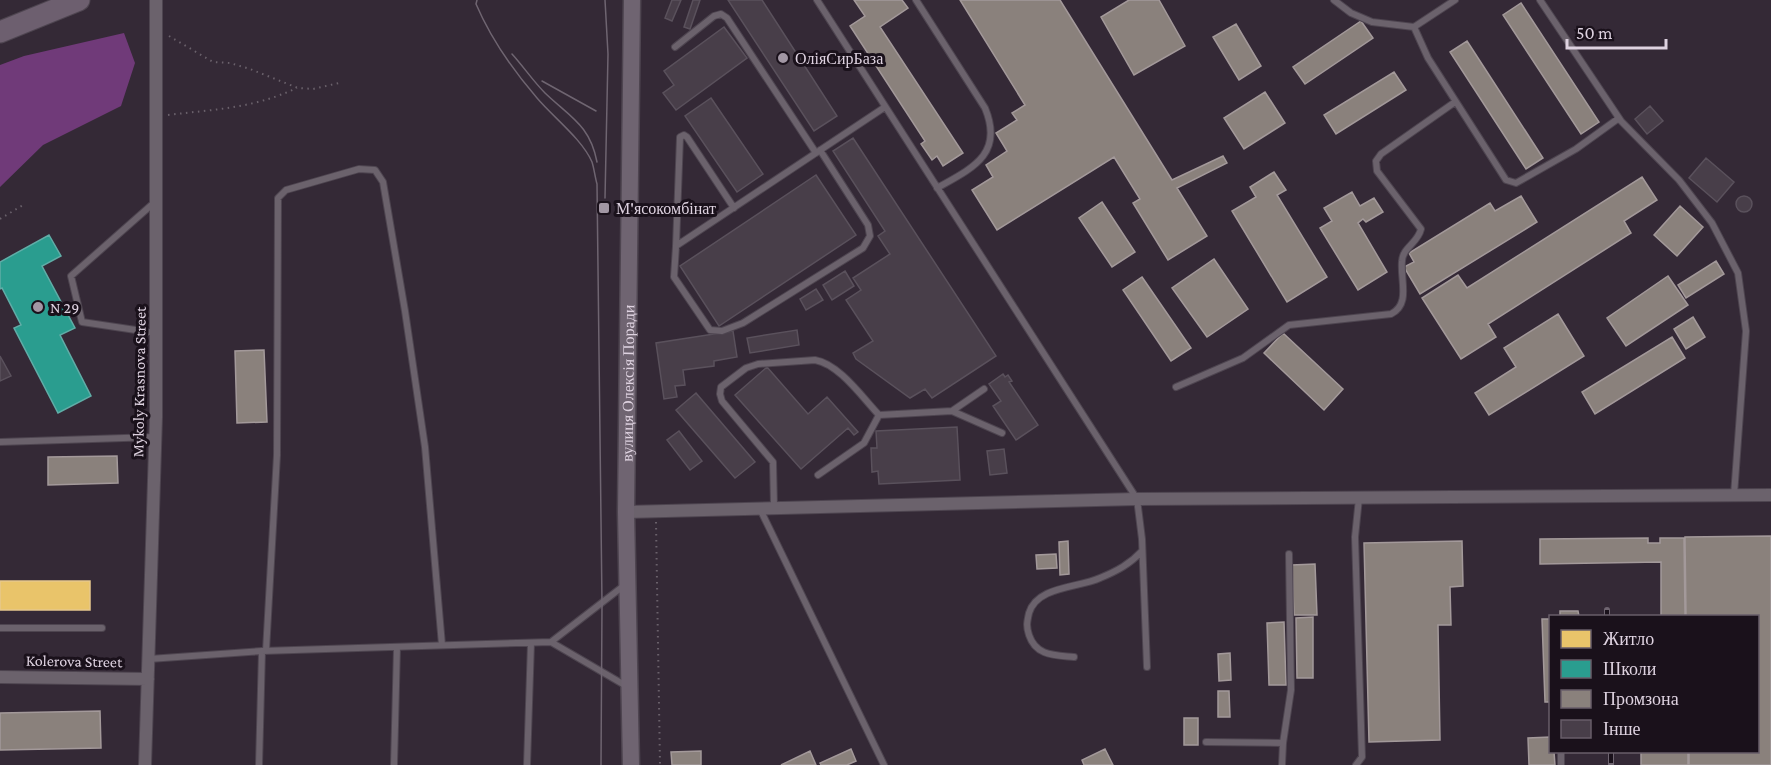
<svg xmlns="http://www.w3.org/2000/svg" width="1771" height="765" font-family="'Crimson Pro',serif">
<style>
.forest{fill:#703a79}
.homes{fill:#e9c46a;stroke:#e6c88d;stroke-width:1.5}
.schools{fill:#2a9d8f;stroke:#60ada7;stroke-width:1.5}
.industry{fill:#8a817c;stroke:#a3999a;stroke-width:1.5}
.building{fill:#483e49;stroke:#5a515c;stroke-width:1.5}
.lines{fill:none;stroke-linecap:round;stroke-linejoin:round}
.lane-casing{stroke:#4e4550;stroke-width:8}
.street-casing{stroke:#4e4550;stroke-width:14}
.secondary-casing{stroke:#4e4550;stroke-width:19}
.highway-casing{stroke:#4e4550;stroke-width:23}
.path{stroke:#6a616b;stroke-width:2;stroke-dasharray:1.5 4.5;stroke-linecap:butt}
.lane{stroke:#6b626c;stroke-width:6}
.street{stroke:#6b626c;stroke-width:12}
.secondary{stroke:#6f6471;stroke-width:16}
.highway{stroke:#6d5f6f;stroke-width:21}
.tram{stroke:#6f6571;stroke-width:1.5}
.rail-casing{stroke:#6f6571;stroke-width:6}
.rail{stroke:#1a111b;stroke-width:4;stroke-dasharray:11;stroke-linecap:butt}
.poi-dot{fill:#a297a4;stroke:#1a111b;stroke-width:2}
.labels{text-anchor:middle;dominant-baseline:central;stroke-width:6;stroke-linejoin:round;paint-order:stroke}
.poi-label{font-size:16px;fill:#ded2e0;stroke:#1a111b;text-anchor:start}
.street-label{font-size:16px;fill:#ded2e0;stroke:#1a111b}
</style>
<rect width="100%" height="100%" fill="#342936"/>
<path class="forest" d="M124 33 135 63 121 106 43 145 0 187V65L24 56Z"/>
<path class="homes" d="M0 581H90V610H0Z"/>
<path class="schools" d="M49 235 61 256 42 266 75 328 60 335 91 396 58 413 14 328 21 325 2 288 0 289V262Z"/>
<path class="industry" d="M854 0H902L908 8 880 27 963 153 943 166 937 156 932 160 921 144 925 141 850 26 865 16Z
M960 0H1060L1172 180 1223 156 1227 163 1177 188 1207 236 1168 260 1133 203 1140 199 1114 157 997 230 972 190 993 177 986 165 1007 151 996 133 1017 120 1012 113 1025 105Z
M1129 0H1159L1185 46 1134 75 1101 17Z
M1521 3 1599 122 1581 134 1503 15Z
M1361 21 1373 38 1305 84 1293 67Z
M1236 24 1261 66 1239 80 1213 37Z
M1467 41 1543 158 1526 169 1450 52Z
M1394 72 1406 90 1336 134 1324 115Z
M1265 92 1285 123 1244 149 1224 118Z
M1274 172 1286 190 1277 195 1327 277 1287 302 1232 211 1256 197 1250 187Z
M1642 177 1657 200 1624 221 1631 233 1488 324 1496 337 1461 359 1422 298 1458 275 1467 288Z
M1352 192 1360 206 1374 198 1383 212 1366 222 1363 219 1358 223 1387 272 1358 290 1320 228 1332 221 1324 208Z
M1521 196 1537 222 1420 294 1404 267 1414 262 1409 253 1490 203 1495 211Z
M1102 202 1135 252 1112 267 1079 218Z
M1680 206 1703 227 1677 256 1654 235Z
M1214 259 1248 309 1207 337 1172 288Z
M1716 261 1724 274 1686 298 1678 285Z
M1668 276 1688 305 1626 346 1607 318Z
M1142 277 1191 348 1171 361 1123 290Z
M1558 314 1584 356 1489 415 1475 393 1516 367 1504 348Z
M1693 317 1705 337 1686 349 1674 329Z
M1283 333 1343 389 1324 410 1264 353Z
M1672 337 1685 358 1595 414 1582 392Z
M264 350 267 422 237 423 235 351Z
M117 456 118 483 48 485V457Z
M1771 536V765H1689V752H1758V616H1686L1685 537Z
M1648 538V543H1660V538H1684L1685 616H1661V562L1540 564V539Z
M1068 541 1069 574 1060 575 1059 542Z
M1462 541 1463 586 1450 587 1451 625H1438L1440 740 1369 742 1364 543Z
M1056 554 1057 568 1037 569 1036 555Z
M1315 564 1317 615H1294L1292 565Z
M1560 611H1578L1579 616H1560Z
M1313 617V678H1297L1296 618Z
M1542 619H1550V702H1545Z
M1284 622 1286 685H1269L1267 623Z
M1230 653 1231 680 1219 681 1218 654Z
M1218 691H1229L1230 717H1218Z
M100 711 101 748 0 750V713Z
M1184 718H1198V745H1184Z
M1550 737V752H1554L1555 765H1529L1528 738Z
M851 749 856 761 847 765H821L820 763Z
M1105 749 1113 765H1084L1082 760Z
M701 751V765H672L671 752Z
M810 751 816 765H781Z
M1641 752H1688V765H1641Z"/>
<path class="building" d="M672 0H681L672 21 665 18Z
M693 0H700L690 29 684 27Z
M728 0H762L837 116 814 131Z
M724 27 747 58 676 110 663 93 674 85 664 71Z
M711 98 763 174 737 192 685 116Z
M1650 106 1663 121 1647 134 1635 119Z
M853 138 996 356 932 398 925 389 910 398 856 359 853 353 873 341 846 300 861 290 853 278 890 254 878 236 885 231 833 151Z
M1706 158 1734 182 1717 202 1689 178Z
M816 175 856 235 719 326 680 266Z
M1736 204a8 8 0 1 1 16 0a8 8 0 1 1-16 0Z
M845 271 854 286 832 300 823 285Z
M816 289 823 300 806 310 800 299Z
M797 330 799 345 750 353 747 338Z
M733 331 737 357 714 361V366L683 370 685 385 675 386 677 397 664 399 656 343Z
M0 356 11 376 0 381Z
M767 367 808 414 827 397 858 432 854 435 848 428 801 469 735 395Z
M1003 374 1005 377 1008 375 1012 381 1009 382 1038 425 1016 440 993 406 1001 401 989 384Z
M696 393 755 462 735 478 676 410Z
M957 427 960 480 879 484 878 471 872 472 871 448H877L876 431Z
M679 431 702 461 690 470 667 440Z
M1004 449 1007 473 990 475 987 451Z"/>
<g class="lines">
<defs>
<path id="lane" d="M817 0 1137 499 1142 539 1147 667
M916 0 985 108C1004 154 973 168 937 188
M1334 0 1351 13 1372 22 1414 27 1455 0
M1540 0 1621 121 1679 180 1712 223 1738 273 1746 331 1734 495
M1414 27 1428 58 1506 180 1516 183 1576 149 1619 118
M675 47 714 16 721 14 727 18 816 153
M156 201 71 276 82 322 156 333
M734 208 687 137 684 135 680 137 676 246 885 107
M676 246 674 277 710 330 722 331 743 323 863 248 870 236 868 225 820 150
M1176 387 1243 358 1289 325 1391 314C1411 304 1400 280 1402 261 1403 247 1418 243 1421 229L1377 171 1376 161 1381 154 1455 102
M952 411 1002 433
M0 442 155 437
M818 475 864 443 879 415
M774 507 773 462 722 401 720 394 721 387 746 368 758 364 815 360C839 364 862 397 879 415L952 411 984 389
M760 509 884 765
M0 628H102
M551 642 628 687
M266 651 277 455 278 198 286 190 359 169 375 170 383 182 405 311 425 447 442 645
M1074 657C1054 655 1036 656 1029 635 1026 626 1027 622 1029 613 1037 586 1078 588 1100 578 1117 571 1130 564 1142 551
M149 659 262 651 551 642 626 584
M1206 742 1283 743
M1561 752V765
M259 765 262 651
M394 765 397 647
M527 765 531 643
M1282 765 1283 743 1291 690 1289 554
M1356 765 1362 757 1355 537 1359 498"/>
<path id="street" d="M626 512 1137 499 1771 495
M0 677 148 679
M145 765 156 417V0"/>
<g id="secondary">
<path id="s1" d="M631 765 626 512 632 0"/>
</g>
<path id="highway" d="M0 32 79 0"/>
</defs>
<use href="#lane" class="lane-casing"/>
<use href="#street" class="street-casing"/>
<use href="#secondary" class="secondary-casing"/>
<use href="#highway" class="highway-casing"/>
<path class="path" d="M169 36 213 62 230 63 250 69 298 88 313 89 339 83
M168 115C216 109 251 109 297 88
M0 219 23 205
M656 522 660 765"/>
<use href="#lane" class="lane"/>
<use href="#street" class="street"/>
<use href="#secondary" class="secondary"/>
<use href="#highway" class="highway"/>
<path class="tram" d="M477 0 476 4C491 39 512 69 537 98 553 117 582 139 592 162 594 168 595 177 597 184L602 604 601 765
M512 54C523 66 533 81 545 93 570 117 590 125 597 162
M542 81 596 111
M605 198 608 54 605 0"/>
<defs>
<path id="rail" d="M1607 610V616
M1611 752V765"/>
</defs>
<use href="#rail" class="rail-casing"/>
<use href="#rail" class="rail"/>
</g>
<g class="poi-dot">
<circle cx="783" cy="58" r="6"/>
<rect x="598" y="202" width="12" height="12" rx="3"/>
<circle cx="38" cy="307" r="6"/>
</g>
<g class="labels">
<g class="poi-label">
<text x="795" y="58">ОліяСирБаза</text>
<text x="616" y="208">М'ясокомбінат</text>
<text x="50" y="307">N 29</text>
</g>
<g class="street-label">
<text transform="translate(139 382) rotate(-89)">Mykoly Krasnova Street</text>
<text stroke="none"><textPath href="#s1" startOffset="382">вулиця Олексія Поради</textPath></text>
<text transform="translate(74 661) rotate(1)">Kolerova Street</text>
</g>
</g>
<rect x="1549" y="615" width="210" height="138" fill="#1a111b" stroke="#685e6a" stroke-width="1.5"/>
<rect x="1561" y="630" width="30" height="18" fill="#e9c46a" stroke="#685e6a" stroke-width="1.5"/>
<text x="1603" y="645" font-size="18" fill="#ded2e0">Житло</text>
<rect x="1561" y="660" width="30" height="18" fill="#2a9d8f" stroke="#685e6a" stroke-width="1.5"/>
<text x="1603" y="675" font-size="18" fill="#ded2e0">Школи</text>
<rect x="1561" y="690" width="30" height="18" fill="#8a817c" stroke="#685e6a" stroke-width="1.5"/>
<text x="1603" y="705" font-size="18" fill="#ded2e0">Промзона</text>
<rect x="1561" y="720" width="30" height="18" fill="#483e49" stroke="#685e6a" stroke-width="1.5"/>
<text x="1603" y="735" font-size="18" fill="#ded2e0">Інше</text>
<path d="M1567 39v9h99v-9" fill="none" stroke="#ded2e0" stroke-width="3"/>
<text x="1576" y="39" font-size="18" fill="#ded2e0" stroke="#1a111b" stroke-width="4.5" paint-order="stroke">50 m</text>
</svg>
